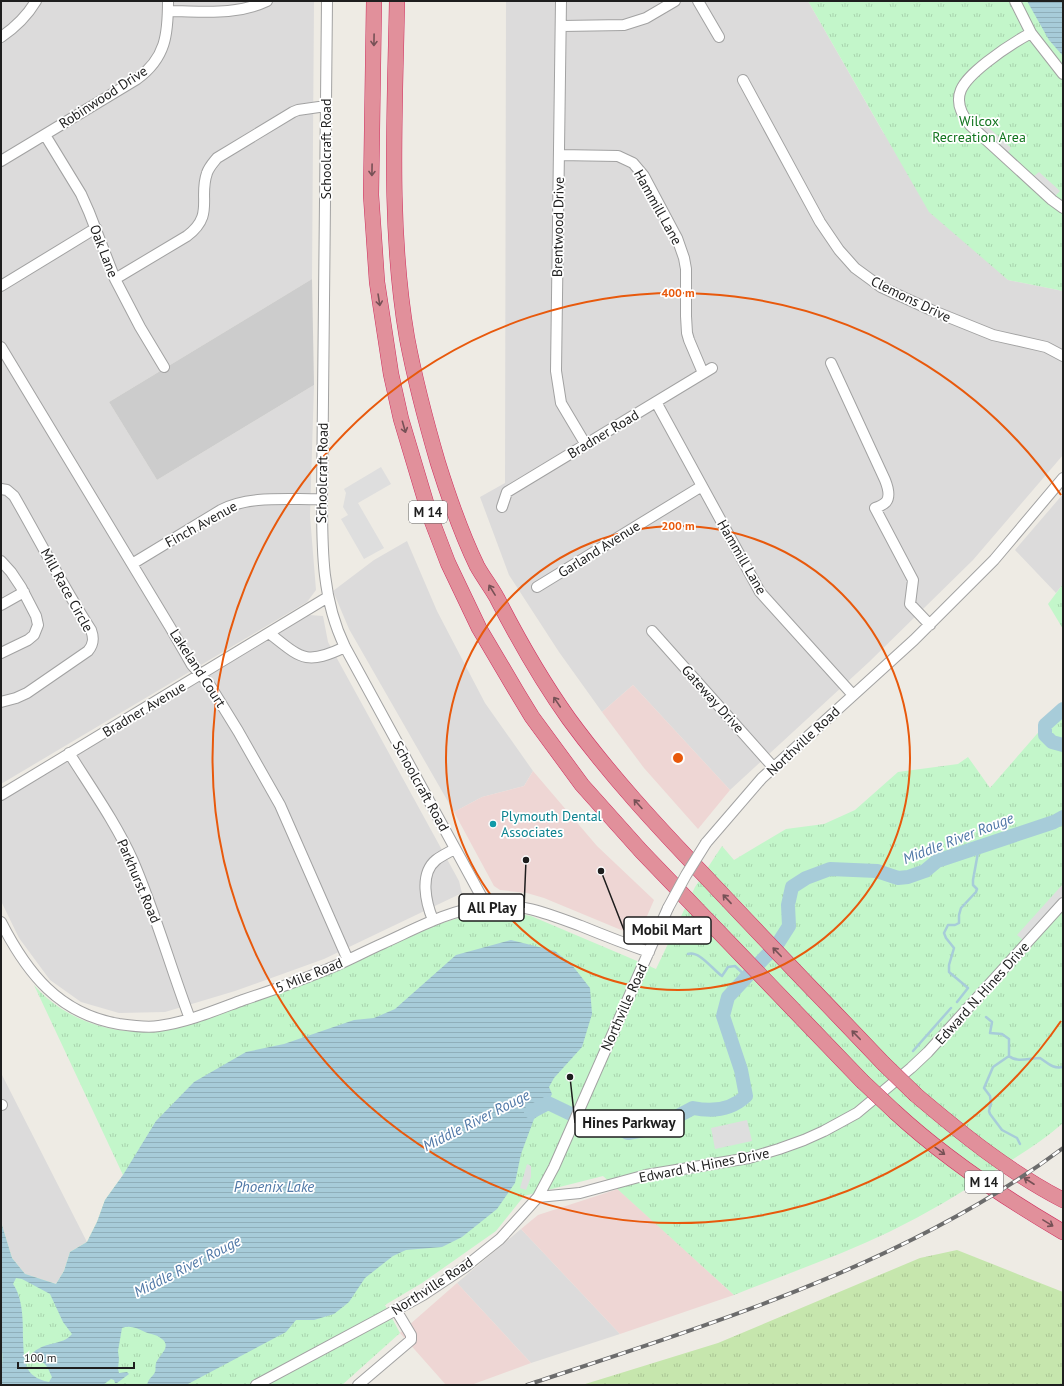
<svg xmlns="http://www.w3.org/2000/svg" width="1064" height="1386" font-family="'PT Sans',sans-serif">
<style>
.residential{fill:#dcdbdb}
.commercial{fill:#eed6d4}
.religious{fill:#ccc}
.grass{fill:url(#grass-tufts)}
.park{fill:url(#park-tufts)}
.parking{fill:#dedede}
.water{fill:url(#water-rules);fill-rule:evenodd}
.lines{fill:none;stroke-linecap:round;stroke-linejoin:round}
.stream{stroke:#a7ccd9;stroke-width:2.5}
.river{stroke:#a7ccd9;stroke-width:14}
.minor-casing{stroke:#a2a2a2;stroke-width:12}
.highway-casing{stroke:#cf2e5e;stroke-width:16}
.minor{stroke:#fff;stroke-width:10}
.highway{stroke:#e1909b;stroke-width:15}
.rail-casing{stroke:#6c6c6c;stroke-width:4}
.rail{stroke:#fff;stroke-width:2.5;stroke-dasharray:8;stroke-linecap:butt}
.minor-bridge-casing{stroke:#a2a2a2;stroke-width:12;stroke-linecap:butt}
.highway-bridge-casing{stroke:#cf2e5e;stroke-width:16;stroke-linecap:butt}
.minor-bridge{stroke:#fff;stroke-width:10}
.highway-bridge{stroke:#e1909b;stroke-width:15}
.oneway{stroke:#765156}
.ring{fill:none;stroke:#e8590c;stroke-width:2}
.culture-dot{fill:#0f9aa8;stroke:#fff;stroke-width:1.5}
.labels{text-anchor:middle;dominant-baseline:central;stroke-width:3.5;stroke-linejoin:round;paint-order:stroke}
.shield{fill:#fff;stroke:#626262;stroke-width:1}
.shield-label{font-size:13px;font-weight:bold;fill:#1e1e1e}
.street-label{font-size:14px;fill:#1e1e1e;stroke:#fff}
.park-label{font-size:14px;fill:#12751f;stroke:#fff}
.culture-label{font-size:14px;fill:#0d838f;stroke:#fff;text-anchor:start}
.water-label{font-size:15px;font-style:italic;fill:#5078a7;stroke:#fff}
.centre{fill:#e8590c;stroke:#fff;stroke-width:2}
.ring-label{font-size:12px;text-anchor:middle;font-weight:bold;fill:#e8590c;stroke:#fff;stroke-width:3.5;stroke-linejoin:round;paint-order:stroke}
.leader{fill:none;stroke:#1e1e1e;stroke-width:1.5}
.callout-dot{fill:#1e1e1e;stroke:#fff;stroke-width:1.5}
.callout{fill:#fff;stroke:#1e1e1e;stroke-width:1.5}
.callout-label{font-size:15px;text-anchor:middle;font-weight:bold;fill:#1e1e1e}
</style>
<defs>
<pattern id="grass-tufts" width="24" height="20" patternUnits="userSpaceOnUse"><rect width="24" height="20" fill="#c6e6ad"/><path d="M3 7l-1-3M5 7V3M7 7l1-3M15 17l-1-3M17 17v-4M19 17l1-3" fill="none" stroke="#aac594"/></pattern>
<pattern id="park-tufts" width="24" height="20" patternUnits="userSpaceOnUse"><rect width="24" height="20" fill="#c3f6ca"/><path d="M3 7l-1-3M5 7V3M7 7l1-3M15 17l-1-3M17 17v-4M19 17l1-3" fill="none" stroke="#a7d2ad"/></pattern>
<pattern id="water-rules" width="6" height="5" patternUnits="userSpaceOnUse"><rect width="6" height="5" fill="#a7ccd9"/><path d="M0 2.5h6" fill="none" stroke="#8fafba"/></pattern>
</defs>
<rect width="100%" height="100%" fill="#eeebe4"/>
<path class="residential" d="M1 1H314L312 279 109 402 157 480 314 385 310 516 316 590 307 602 1 784Z
M506 1H808L883 132 1008 280 1063 291V455L973 560 869 662 730 790 633 685 602 712 559 652 509 575 480 497 505 483Z
M1063 494V584L1056 593 1015 550Z
M407 541 437 611 485 703 533 771 524 786 482 797 454 812 349 629 333 591 374 560Z
M309 615 323 616 328 642 459 881 462 893 324 959 235 991 165 1012 119 1013 81 1002 50 980 19 938 1 901V801Z
M1 1073 87 1242 70 1252 64 1271 56 1284 25 1275 12 1258 1 1222Z
M521 1229 620 1334 531 1363 457 1283Z"/>
<path class="commercial" d="M633 685 730 790 698 829 644 768 602 712Z
M533 771 597 846 654 900 638 937 544 898 527 893 500 890 494 886 454 812 482 797 524 786Z
M618 1189 734 1295 620 1334 521 1229 538 1215Z
M457 1283 531 1363 471 1385H446L400 1333Z"/>
<path class="religious" d="M312 279 314 385 157 480 109 402Z"/>
<path class="grass" d="M957 1250 1063 1292V1385H582L718 1343 920 1258Z"/>
<path class="park" d="M808 1H1063V291L1008 280 929 212Z
M1063 584V629L1048 604Z
M1063 704V1123C1043 1141 1019 1155 996 1170 961 1193 926 1214 889 1232 839 1256 786 1274 734 1295L603 1176 524 1196 496 1231 422 1283 385 1305 400 1333 342 1385H1V1222L12 1258 25 1274 56 1284 64 1271 70 1252 87 1242 97 1222 105 1200 123 1175 34 985C38 989 42 994 47 998 79 1026 127 1037 168 1030 176 1029 184 1026 192 1024 241 1006 290 989 338 970 381 952 433 920 479 914 496 911 514 913 531 916L656 969 695 887 722 846 734 860 786 829 824 824 855 810 898 772 958 764 968 757 990 788Z"/>
<path class="parking" d="M975 115 1011 148 1008 152 1034 176 1039 172 1060 191 1049 202 965 126Z
M381 467 391 484 358 503 384 548 364 559 341 519 348 515 343 507 346 493 344 489Z
M1063 884V903L1027 943 1017 935Z
M747 1120 752 1141 715 1149 711 1128Z
M527 1164 531 1166V1177L526 1190 520 1188Z"/>
<path class="water" d="M1027 1H1063V56L1049 40Z
M511 940 555 951 572 965 590 988 592 1014 582 1047 554 1078 549 1087 552 1094 544 1111 534 1119 521 1154 515 1183 497 1209 462 1237 442 1247 406 1250 393 1256 365 1278 349 1302 334 1314 314 1320H296L286 1332 186 1385H147C149 1377 152 1378 155 1372 156 1370 155 1366 156 1363 159 1355 172 1347 162 1339 158 1335 150 1334 145 1332 137 1328 130 1325 122 1328L118 1351 119 1359 118 1369 119 1373 127 1372 129 1374 117 1383H115L114 1380 111 1379 103 1385H1C1 1371 4 1358 1 1345V1222L12 1258 25 1274 56 1284 64 1271 70 1252 87 1242 97 1222 105 1200 123 1175 156 1121 194 1082 246 1052 284 1044 354 1020 374 1018 395 1009 456 955ZM16 1278 22 1279 50 1294 63 1322 72 1334C63 1346 42 1341 31 1355L34 1359C46 1362 47 1366 52 1377L49 1382C23 1377 24 1360 23 1338 23 1321 23 1298 13 1284Z"/>
<g class="lines">
<path class="stream" d="M688 954C699 950 713 970 722 976L728 967 735 966 747 977
M957 1002 968 988 949 972V965L954 948 946 938 944 933 948 925H955L959 923V915L961 908 976 892 977 889 973 885V880L979 847
M986 1017 992 1022 990 1033 1002 1034 1009 1039V1056
M913 1051 951 1008
M1009 1056 993 1067 984 1088 990 1096 991 1103 989 1111 990 1114 1002 1130 1017 1138 1020 1144
M1009 1056C1017 1063 1030 1058 1040 1058 1048 1063 1052 1069 1063 1067"/>
<path class="river" d="M1063 709 1045 725V735L1052 742 1063 745
M531 1112 548 1103 594 1125H613L628 1133 666 1126 676 1117 693 1108C712 1112 731 1110 746 1096L741 1070 723 1016 728 997 766 956 775 948 789 926 788 905 792 887 806 878 830 869 877 871 898 878 908 877 925 871 937 861 1054 822 1063 817"/>
<defs>
<path id="minor" d="M327 1 322 499C322 550 322 600 345 647L486 905
M561 1 556 371 561 403 586 445
M698 1 719 37
M1015 1 1031 33 1063 74
M168 11C202 11 235 16 267 1
M562 26 624 25 646 18 675 1
M1031 33C1016 41 1001 51 987 62 963 81 947 97 970 125L1052 200 1063 208
M1 37C16 27 27 16 36 1
M743 80 820 222 839 250 855 268 881 287 931 310 993 335 1046 347 1063 356
M45 135 81 194 89 212 115 279 140 327 164 367
M559 155 618 156 633 163 644 176 677 238 684 258 686 269V316L687 333 689 340 703 373
M1 161 137 79C166 58 168 34 168 1
M115 279 187 236C215 215 198 198 207 173 209 167 213 163 217 158L293 112 298 110 326 106
M1 286 96 228
M1 347 170 627 192 665 209 684 238 731 280 805 348 960
M831 363 885 480C887 485 891 496 886 502 884 504 878 507 875 508L913 580 910 604 930 625
M656 402 760 592 853 695
M1 489 7 490 14 496C40 541 63 587 91 630 94 638 94 644 88 651L27 693 16 698 1 702
M502 507 507 492 712 368
M1 561 11 572 21 587 36 616 38 625 34 635 28 640 1 653
M132 564 221 510C249 495 290 500 322 499
M537 587 702 486
M1 605 24 592
M652 631 774 768
M269 633C301 658 305 666 345 647
M69 753C91 788 116 823 133 861 155 912 170 966 190 1019
M1 795 328 597
M706 843 762 778 914 640 994 560 1063 478
M433 920C426 903 419 874 436 860 441 856 449 852 455 849
M1 922C27 973 59 1014 119 1024 133 1026 146 1028 159 1026 188 1022 216 1010 243 1000 273 990 305 979 335 966 351 959 368 950 384 943 417 928 449 910 486 906 520 902 549 914 581 926 603 935 626 944 649 952
M1 1105H2
M538 1197 580 1193 646 1175 749 1158 779 1149 804 1140 824 1131 857 1113 911 1068 928 1052 1063 903
M256 1385 383 1317 423 1295 465 1267 500 1239 538 1197 554 1167 668 908
M358 1385 411 1340V1335L396 1310"/>
<path id="highway" d="M374 1 371 195 377 282 391 374 401 419 430 516 448 563 479 628 518 694 532 717 582 785 641 851 862 1081
M397 1C395 113 388 227 407 338 415 380 426 422 438 463 449 498 461 533 477 566 483 577 491 587 497 598 518 639 541 680 569 719 610 775 657 826 705 876 764 939 824 1001 883 1063
M916 1095C962 1134 1009 1172 1063 1200
M895 1112C946 1159 1003 1197 1063 1232"/>
</defs>
<use href="#minor" class="minor-casing"/>
<use href="#highway" class="highway-casing"/>
<use href="#minor" class="minor"/>
<use href="#highway" class="highway"/>
<defs>
<path id="rail" d="M527 1385C710 1324 907 1265 1063 1148"/>
</defs>
<use href="#rail" class="rail-casing"/>
<use href="#rail" class="rail"/>
<defs>
<path id="minor-bridge" d="M668 908 686 875 706 843"/>
<path id="highway-bridge" d="M883 1063 916 1095
M862 1081 895 1112"/>
</defs>
<use href="#minor-bridge" class="minor-bridge-casing"/>
<use href="#highway-bridge" class="highway-bridge-casing"/>
<use href="#minor-bridge" class="minor-bridge"/>
<use href="#highway-bridge" class="highway-bridge"/>
</g>
<defs><path id="oneway-shaft" d="M-6 0H5M1.5-3L5.5 0L1.5 3" fill="none" stroke-width="1.6" stroke-linecap="round" stroke-linejoin="round"/></defs>
<g class="oneway">
<use href="#oneway-shaft" transform="translate(374 40) rotate(91)"/>
<use href="#oneway-shaft" transform="translate(372 170) rotate(91)"/>
<use href="#oneway-shaft" transform="translate(379 300) rotate(81)"/>
<use href="#oneway-shaft" transform="translate(404 427) rotate(74)"/>
<use href="#oneway-shaft" transform="translate(492 590) rotate(-122)"/>
<use href="#oneway-shaft" transform="translate(557 702) rotate(-124)"/>
<use href="#oneway-shaft" transform="translate(638 804) rotate(-132)"/>
<use href="#oneway-shaft" transform="translate(727 899) rotate(-133)"/>
<use href="#oneway-shaft" transform="translate(777 952) rotate(-134)"/>
<use href="#oneway-shaft" transform="translate(856 1035) rotate(-134)"/>
<use href="#oneway-shaft" transform="translate(940 1151) rotate(36)"/>
<use href="#oneway-shaft" transform="translate(1029 1181) rotate(-147)"/>
<use href="#oneway-shaft" transform="translate(1048 1223) rotate(31)"/>
</g>
<g class="ring">
<circle cx="678" cy="758" r="232"/>
<path d="M1061 1021A465 465 0 1 1 1061 495"/>
</g>
<circle class="culture-dot" cx="493" cy="824" r="4"/>
<g class="labels">
<g class="shield">
<rect x="409" y="501" width="38" height="22" rx="3"/>
<rect x="965" y="1171" width="38" height="22" rx="3"/>
</g>
<g class="shield-label">
<text x="428" y="512">M 14</text>
<text x="984" y="1182">M 14</text>
</g>
<g class="street-label">
<text transform="translate(103 97) rotate(-33)">Robinwood Drive</text>
<text transform="translate(326 149) rotate(-90)">Schoolcraft Road</text>
<text transform="translate(658 207) rotate(61)">Hammill Lane</text>
<text transform="translate(558 227) rotate(-89)">Brentwood Drive</text>
<text transform="translate(104 251) rotate(69)">Oak Lane</text>
<text transform="translate(911 299) rotate(26)">Clemons Drive</text>
<text transform="translate(603 434) rotate(-31)">Bradner Road</text>
<text transform="translate(322 473) rotate(-89)">Schoolcraft Road</text>
<text transform="translate(201 524) rotate(-29)">Finch Avenue</text>
<text transform="translate(599 549) rotate(-32)">Garland Avenue</text>
<text transform="translate(742 557) rotate(60)">Hammill Lane</text>
<text transform="translate(67 590) rotate(61)">Mill Race Circle</text>
<text transform="translate(198 668) rotate(57)">Lakeland Court</text>
<text transform="translate(713 699) rotate(48)">Gateway Drive</text>
<text transform="translate(144 709) rotate(-31)">Bradner Avenue</text>
<text transform="translate(803 741) rotate(-43)">Northville Road</text>
<text transform="translate(421 786) rotate(61)">Schoolcraft Road</text>
<text transform="translate(139 881) rotate(67)">Parkhurst Road</text>
<text transform="translate(309 975) rotate(-22)">5 Mile Road</text>
<text transform="translate(982 993) rotate(-48)">Edward N. Hines Drive</text>
<text transform="translate(624 1007) rotate(-66)">Northville Road</text>
<text transform="translate(704 1165) rotate(-11)">Edward N. Hines Drive</text>
<text transform="translate(432 1286) rotate(-33)">Northville Road</text>
</g>
<g class="park-label">
<text x="979" y="121">Wilcox<tspan x="979" dy="16">Recreation Area</tspan></text>
</g>
<g class="culture-label">
<text x="501" y="816">Plymouth Dental<tspan x="501" dy="16">Associates</tspan></text>
</g>
<g class="water-label">
<text transform="translate(958 838) rotate(-21)">Middle River Rouge</text>
<text transform="translate(476 1120) rotate(-27)">Middle River Rouge</text>
<text x="274" y="1186">Phoenix Lake</text>
<text transform="translate(187 1266) rotate(-27)">Middle River Rouge</text>
</g>
</g>
<circle cx="678" cy="758" r="6" class="centre"/>
<g class="ring-label">
<text x="678" y="297">400 m</text>
<text x="678" y="530">200 m</text>
</g>
<path class="leader" d="M526 860L524 908M601 871L624 930M570 1077L575 1123"/>
<g class="callout-dot">
<circle cx="526" cy="860" r="4"/>
<circle cx="601" cy="871" r="4"/>
<circle cx="570" cy="1077" r="4"/>
</g>
<g class="callout">
<rect x="459" y="894" width="65" height="27" rx="4"/>
<rect x="624" y="917" width="87" height="27" rx="4"/>
<rect x="575" y="1110" width="109" height="27" rx="4"/>
</g>
<g class="callout-label">
<text x="492" y="913">All Play</text>
<text x="667" y="935">Mobil Mart</text>
<text x="629" y="1128">Hines Parkway</text>
</g>
<rect width="1064" height="1386" fill="none" stroke="#1e1e1e" stroke-width="4"/>
<path d="M18 1362v6h116v-6" fill="none" stroke="#1e1e1e" stroke-width="2"/>
<text x="24" y="1362" font-size="12" fill="#1e1e1e" stroke="#ffffff" stroke-width="3" paint-order="stroke">100 m</text>
</svg>
